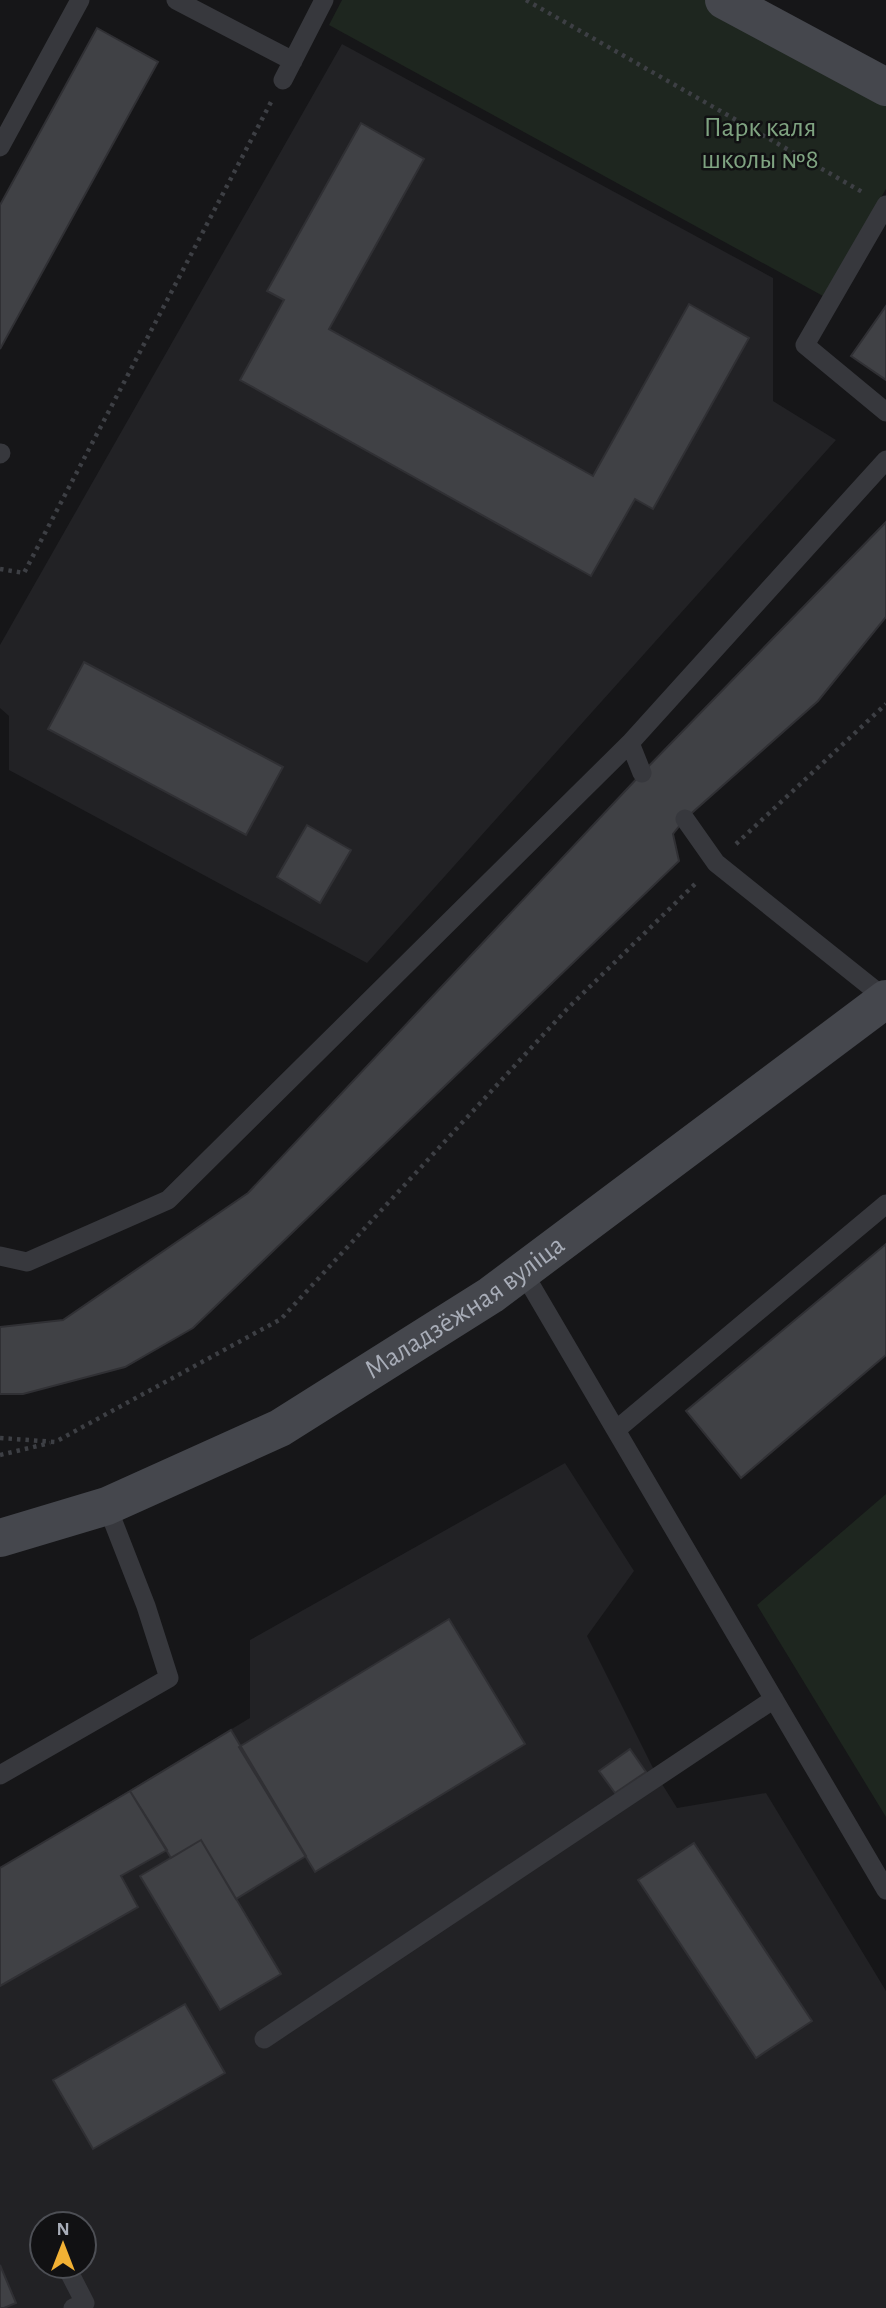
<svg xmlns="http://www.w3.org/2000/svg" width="886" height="2308" font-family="'Alegreya Sans',sans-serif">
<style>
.built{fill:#222225;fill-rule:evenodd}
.green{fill:#1e261f}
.building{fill:#404145;stroke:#303034;stroke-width:2}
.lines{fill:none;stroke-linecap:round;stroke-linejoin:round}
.path{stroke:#3d3f44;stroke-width:4.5;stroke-dasharray:3.5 5;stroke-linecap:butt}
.lane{stroke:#37383d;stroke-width:19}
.secondary{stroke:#45474d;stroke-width:38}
.labels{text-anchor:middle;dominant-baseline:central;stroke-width:5;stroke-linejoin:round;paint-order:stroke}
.park-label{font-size:28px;fill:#7fa381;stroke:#111113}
.street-label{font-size:28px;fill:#a8adb8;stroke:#111113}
</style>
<rect width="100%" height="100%" fill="#161618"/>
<path class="built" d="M342 44 773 278V401L836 440 367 963 9 770V716L0 708V645Z
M565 1463 634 1571 587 1636 657 1776 677 1808 766 1793 886 1991V2308H0V1868L250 1718V1640ZM42 2224H84V2266H42Z"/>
<path class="green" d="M342 0H711L886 95V189L823 296 329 25Z
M886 1494V1817L757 1605Z"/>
<path class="building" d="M97 28 158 62 0 349V205Z
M361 123 424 159 329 329 593 476 689 304 749 338 653 509 635 499 591 576 240 380 284 300 267 291Z
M886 306V380L851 356Z
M886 522V617L818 701 685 819 673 834 679 861 193 1328 125 1367 23 1394H0V1327L63 1320 248 1193 642 773Z
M84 662 283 767 246 835 48 729Z
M307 825 351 850 320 903 277 877Z
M886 1244V1355L741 1478 686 1411Z
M449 1619 525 1744 315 1872 239 1747Z
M231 1730 306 1856 236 1899 201 1840 171 1858 130 1791Z
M630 1749 646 1772 615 1793 599 1771Z
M130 1791 167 1850 121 1876 138 1907 0 1986V1868Z
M201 1840 281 1974 220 2010 140 1876Z
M694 1843 812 2021 756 2058 638 1880Z
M185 2004 225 2073 93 2149 53 2080Z
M0 2265 16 2303 4 2308H0Z"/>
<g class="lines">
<path class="path" d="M526 0 864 193
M0 569 24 573 271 102
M736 844 886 704
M0 1438 55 1442 281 1319 568 1008 697 882
M0 1455 50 1443"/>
<path class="lane" d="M176 0 293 61
M283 80 324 0
M0 147 80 0
M886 205 805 345 886 412
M0 454 1 453
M630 743 642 773
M685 819 716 863 886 999
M0 1256 27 1262 168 1200 630 743 886 460
M523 1272 886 1890
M616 1430 886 1204
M0 1775 169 1678 146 1606 107 1506
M264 2039 774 1699
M66 2266 85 2303 73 2308"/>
<g class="secondary">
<path d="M724 0 886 87"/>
<path id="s1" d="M0 1538 107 1506 280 1428 491 1295 886 999"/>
</g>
</g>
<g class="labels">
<g class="park-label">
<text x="760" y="128">Парк каля<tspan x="760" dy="32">школы №8</tspan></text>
</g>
<g class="street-label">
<text stroke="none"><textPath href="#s1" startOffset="522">Маладзёжная вуліца</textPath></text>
</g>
</g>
<g transform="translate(63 2245)"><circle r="33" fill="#111113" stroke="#4d4f55" stroke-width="2"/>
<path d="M0-5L12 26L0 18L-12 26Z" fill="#f2b134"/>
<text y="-10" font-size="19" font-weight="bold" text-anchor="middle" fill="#a8adb8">N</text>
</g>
</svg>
